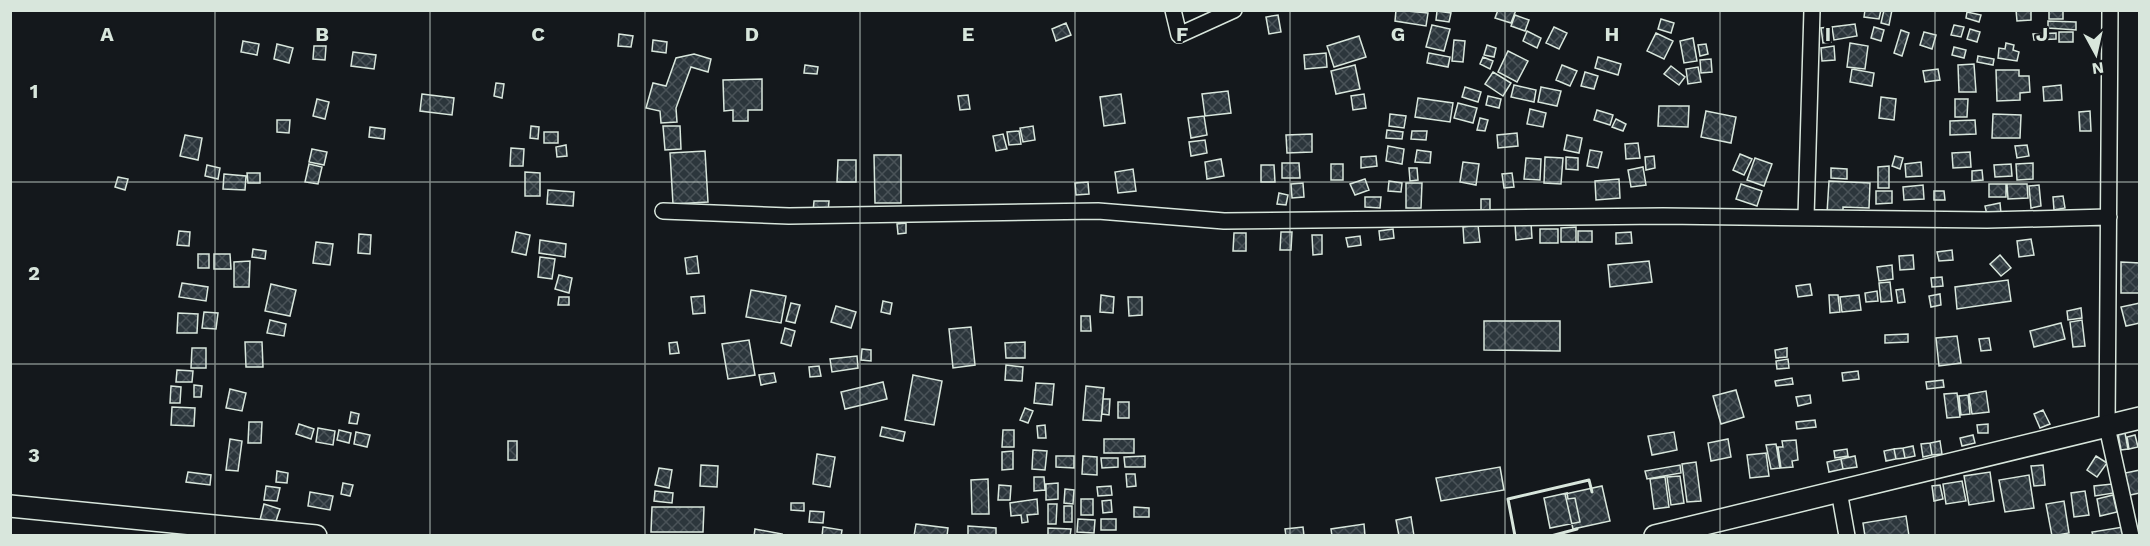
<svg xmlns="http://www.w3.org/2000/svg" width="2150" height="546" font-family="'Work Sans',sans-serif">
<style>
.building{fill:url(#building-cross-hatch);stroke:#d8e6dc;stroke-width:1.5}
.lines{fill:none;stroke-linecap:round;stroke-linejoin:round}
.minor-casing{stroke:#d8e6dc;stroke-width:18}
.secondary-casing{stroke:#d8e6dc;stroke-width:24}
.minor{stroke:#14181c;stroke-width:15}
.secondary{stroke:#14181c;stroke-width:21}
.wall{stroke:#d8e6dc;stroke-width:3}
.grid{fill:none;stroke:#d8e6dc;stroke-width:1.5;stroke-opacity:0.55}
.grid-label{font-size:20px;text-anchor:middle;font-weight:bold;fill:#d8e6dc;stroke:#14181c;stroke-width:4.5;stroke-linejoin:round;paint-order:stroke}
</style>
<defs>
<pattern id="building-cross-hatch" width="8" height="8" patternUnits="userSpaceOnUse" patternTransform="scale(1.5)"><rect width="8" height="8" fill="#2c363c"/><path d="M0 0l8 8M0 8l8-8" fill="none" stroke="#4a5358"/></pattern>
</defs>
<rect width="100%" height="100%" fill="#14181c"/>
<path class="building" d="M1396 10 1428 13 1426 26 1395 21Z
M1498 10H1516L1511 23 1495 18Z
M1865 10H1881L1879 19 1864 17Z
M1884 10H1892L1889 25 1881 23Z
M2016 10H2031V20L2017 21Z
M2049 10H2063V19H2049Z
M1437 11 1451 13 1449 22 1436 20Z
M1967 12 1981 15 1979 22 1966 18Z
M1278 15 1281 32 1269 34 1266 17Z
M1515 15 1529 20 1525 31 1511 26Z
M1661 19 1674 23 1671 33 1658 29Z
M2048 21 2076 22V30L2048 28Z
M1066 23 1071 35 1056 41 1052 29Z
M1855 24 1857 36 1834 40 1832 27Z
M1432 25 1450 29 1444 51 1426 47Z
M1954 25 1964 27 1961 37 1951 35Z
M1554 27 1567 33 1559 49 1546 43Z
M1829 27 1831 42 1823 43 1821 28Z
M1874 27 1884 30 1881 41 1871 38Z
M1970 29 1980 32 1977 42 1967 39Z
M1901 30 1909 33 1902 56 1894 53Z
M1527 31 1541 38 1537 48 1523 41Z
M1924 32 1936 35 1932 49 1920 45Z
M2059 32H2073V42H2059Z
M1656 33 1673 41 1664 59 1647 51Z
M2056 33V39L2034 40 2033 34Z
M619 34 633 36 631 47 618 46Z
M1359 36 1366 57 1334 67 1327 46Z
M1693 38 1697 61 1684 63 1680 41Z
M653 40 667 42 666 53 652 51Z
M1454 40 1465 41 1463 62 1452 61Z
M243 41 259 44 257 55 241 52Z
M1850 43 1868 46 1865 69 1847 67Z
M2006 43 2014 45 2013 50 2019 52 2017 61 1998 58 1999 48 2005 49Z
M277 44 293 48 289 63 274 59Z
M1706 44 1708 54 1700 56 1698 45Z
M1487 45 1496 48 1494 57 1484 55Z
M314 46H326L325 60 313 59Z
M1834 46 1835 60 1822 61 1821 48Z
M1954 47 1966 50 1964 58 1952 55Z
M1508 51 1528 61 1517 82 1498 72Z
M353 52 376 55 374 69 351 66Z
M1326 53 1327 67 1305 69 1304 55Z
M1429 53 1450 57 1448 67 1427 63Z
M694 54 711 59 708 72 691 67 676 108 677 122 661 123 660 111 646 108 653 83 666 86 676 58Z
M1978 56 1994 59 1993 65 1977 62Z
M1483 57 1493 61 1490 69 1480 64Z
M1598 57 1621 64 1618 75 1595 68Z
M1711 59 1712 72 1701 73 1700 60Z
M1974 64 1976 92H1959L1958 65Z
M805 65 818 67 817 74 804 73Z
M1355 65 1360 89 1336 94 1331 71Z
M1562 65 1577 71 1570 86 1556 80Z
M1671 66 1685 77 1679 85 1664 74Z
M1698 67 1701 82 1688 84 1686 69Z
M1852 69 1874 73 1872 86 1850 82Z
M1938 69 1940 80 1925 82 1923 71Z
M1996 70H2019V76H2029L2030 92 2020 93V100L1997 101Z
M1493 72 1511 83 1503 96 1485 84Z
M1585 72 1598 76 1594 89 1581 86Z
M762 79V110H748V121H733V110L724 111 723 80Z
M496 83 504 84 502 98 494 96Z
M1514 85 1536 90 1534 102 1511 97Z
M2061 85 2062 100 2044 101 2043 87Z
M1465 87 1481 92 1478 102 1462 97Z
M1541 87 1561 91 1557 106 1538 102Z
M1228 91 1231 113 1205 116 1202 94Z
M422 94 454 98 452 115 420 111Z
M1121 94 1125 123 1104 126 1100 97Z
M1364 94 1366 108 1353 110 1351 96Z
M968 95 970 109 960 110 958 96Z
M1488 96 1501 99 1499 108 1486 105Z
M1881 97 1896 99 1894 120 1879 118Z
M1418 98 1453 103 1450 122 1415 117Z
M317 99 329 102 325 119 313 116Z
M1955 99H1968L1967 117H1955Z
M1458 103 1477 108 1473 123 1454 118Z
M1659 106H1689L1688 127 1658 126Z
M1530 109 1546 113 1543 127 1527 124Z
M1597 110 1613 115 1610 125 1594 120Z
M1706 111 1736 117 1731 143 1701 137Z
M2090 111 2091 131H2080L2079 112Z
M1390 114 1406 116 1404 128 1389 126Z
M1993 114 2021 115 2020 138H1992Z
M1204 116 1207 135 1191 138 1188 118Z
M1480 118 1488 120 1485 131 1477 130Z
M1616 119 1626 124 1623 131 1612 127Z
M277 120H290L289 133 277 132Z
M1975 120 1976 134 1950 135V121Z
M531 126 539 127 538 139 530 138Z
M663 126H680L681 149 665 150Z
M1033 126 1035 140 1023 142 1020 128Z
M370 127 385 129 384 139 369 137Z
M1387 130 1403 132 1402 139 1386 138Z
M1019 131 1021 144 1009 145 1007 132Z
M1412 131H1427L1426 140 1411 139Z
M544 132H558V143H544Z
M1517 133 1518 146 1498 148 1497 135Z
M1003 134 1007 149 996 151 993 136Z
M1312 134V152L1287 153 1286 135Z
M185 135 202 138 198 160 180 156Z
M1567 135 1582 138 1579 153 1564 150Z
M1205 140 1207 153 1191 156 1189 142Z
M1638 143 1640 158 1626 159 1625 144Z
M566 145 567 156 557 157 556 147Z
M2027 145 2029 156 2017 158 2015 146Z
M1388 146 1404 149 1402 164 1386 161Z
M511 148 524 149 523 166H510Z
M312 149 327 152 324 165 309 162Z
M1417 150 1431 152 1430 163 1415 162Z
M1590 150 1602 152 1598 168 1587 166Z
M705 151 708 202 673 204 670 153Z
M1970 152 1971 167 1953 168 1952 153Z
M1740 154 1752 159 1744 175 1733 170Z
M874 155H901V203H875Z
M1376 156 1377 166 1361 168V157Z
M1654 156 1655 168 1646 170 1645 157Z
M1895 156 1903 158 1900 169 1892 166Z
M1545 157 1563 158 1561 184 1544 183Z
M1566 157 1578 158V170L1566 169Z
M1526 158 1541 159 1540 180 1524 179Z
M1755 158 1772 164 1764 186 1747 180Z
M1221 159 1224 176 1207 179 1205 162Z
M838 160H856V182H837Z
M1463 162 1479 164 1476 185 1460 182Z
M1921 162 1922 176 1906 177 1905 164Z
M1282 163H1299L1300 178H1282Z
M2033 163V179L2017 180 2016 164Z
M309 164 322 167 318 184 305 182Z
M1331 164H1343V180H1331Z
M2011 164 2012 176 1995 177 1994 165Z
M207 165 220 168 218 179 205 176Z
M1261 165H1274L1275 182H1261Z
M1889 166V188H1878V167Z
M1643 167 1646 185 1631 187 1628 170Z
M1409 168H1417L1418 180 1410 181Z
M1831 168 1847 169V179L1831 178Z
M1133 169 1136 191 1118 193 1115 172Z
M1982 170 1983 180 1972 181V171Z
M525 172 540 173V196H525Z
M247 173H260V183H248Z
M1512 173 1514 187 1504 188 1502 174Z
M224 174 246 176 245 190 223 189Z
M118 177 128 179 125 190 115 187Z
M1365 179 1369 190 1355 195 1350 184Z
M1619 179 1620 198 1596 200 1595 181Z
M1389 181 1402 183 1401 192 1388 191Z
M1829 181 1870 183 1869 208 1843 207V214L1827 213Z
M1088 182 1089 194 1076 195 1075 183Z
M1303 183 1304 197 1292 198 1291 184Z
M1406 183H1422L1421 208H1406Z
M1741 184 1762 191 1757 206 1736 199Z
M1989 184H2006V197H1989Z
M2007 184H2027L2028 198 2008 199Z
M1923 185 1924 199 1904 200 1903 187Z
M2039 185 2041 206 2031 208 2029 186Z
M548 190 574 192 573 206 547 204Z
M1876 191H1892V203L1876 204Z
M1934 191H1944L1945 200H1934Z
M1279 193 1288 195 1286 205 1277 204Z
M2063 196 2065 208 2054 210 2053 197Z
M1365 197H1381L1380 208 1365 207Z
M1481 199H1490V210H1481Z
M814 201H829L828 212H813Z
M2000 203 2001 213 1987 215 1985 206Z
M906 223V233L898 234 897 224Z
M1531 223 1532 238 1516 240 1515 224Z
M1478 225 1480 242 1464 243 1463 227Z
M1576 227V242H1561V228Z
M1393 229 1394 238 1380 240 1379 231Z
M1540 229H1558V243H1540Z
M179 231 190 232 189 246 177 245Z
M1578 231H1592V242H1578Z
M516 232 530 235 526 255 512 252Z
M1281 232H1292L1291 250H1280Z
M1631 232 1632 243 1616 244V233Z
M1234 233H1246V251H1233Z
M359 234 371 235 370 254 358 253Z
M1312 235H1322V254L1313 255Z
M1360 236 1361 245 1348 247 1346 238Z
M2031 239 2034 255 2019 257 2017 241Z
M540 240 566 244 565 257 539 253Z
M316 242 333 244 330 265 313 263Z
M253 249 266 251 265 259 252 257Z
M1952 250 1953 260 1939 261 1937 252Z
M198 254H209V268H198Z
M214 254H230L231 269H214Z
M1913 255 1914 269 1900 270 1899 256Z
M2000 255 2011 268 2001 276 1990 264Z
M697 256 699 273 687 274 685 258Z
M540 257 555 259 552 279 538 277Z
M250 261 249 287H234V262Z
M1649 261 1652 282 1610 287 1608 265Z
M2121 262 2140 263V293H2121Z
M1892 265 1893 279 1879 281 1877 267Z
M559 275 572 278 569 293 555 289Z
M1942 277 1943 286 1932 287 1931 278Z
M2008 280 2011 301 1957 309 1955 287Z
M1890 282 1892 301 1881 302 1879 283Z
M182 283 208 287 206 301 179 297Z
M271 284 296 290 290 316 265 311Z
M1810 284 1812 295 1798 297 1796 286Z
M1903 289 1905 302 1898 303 1896 290Z
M751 290 786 296 781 323 746 317Z
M1877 291 1878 301 1866 302 1865 293Z
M1940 294 1941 305 1931 307 1929 296Z
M1101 295 1114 297 1113 313 1100 312Z
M1829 295H1838L1840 312 1830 313Z
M1859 295 1861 310 1842 312 1840 297Z
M704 296 705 313 693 314 691 297Z
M559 297H569V305H558Z
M1128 297H1142V315L1129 316Z
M883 301 892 303 890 314 881 312Z
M791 303 800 305 795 323 786 321Z
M2140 303V323L2126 326 2121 307Z
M836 306 856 312 851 328 831 322Z
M2081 308 2082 318 2068 320 2067 311Z
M204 312 218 313 216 329 202 328Z
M178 313 198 314 197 333H177Z
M1081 316H1090L1091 331H1081Z
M270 320 286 324 284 336 267 333Z
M2082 320 2085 346 2073 347 2070 322Z
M1484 321H1560V351L1484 350Z
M2061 323 2065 339 2034 347 2030 331Z
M971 327 975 365 953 368 949 329Z
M785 328 795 331 791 346 781 343Z
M1908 334V342L1885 343V335Z
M1957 336 1961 363 1939 366 1936 338Z
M1989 338 1991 350 1981 351 1979 339Z
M749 340 755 375 728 379 722 344Z
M245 342H262L263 367H246Z
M677 342 679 353 670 354 669 343Z
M1025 342V358H1006L1005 343Z
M192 348H206V368H191Z
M1787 348V357L1776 358 1775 350Z
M862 349 871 350V361L861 360Z
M857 356 858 368 832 372 830 359Z
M1788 359 1789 368 1777 369 1776 361Z
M1006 365 1023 367 1022 381 1005 380Z
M819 366 821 376 810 377 809 367Z
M177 370 193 371 192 382H176Z
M1858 371 1859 379 1843 381 1842 373Z
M774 373 776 382 761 385 759 375Z
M913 375 942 381 934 425 905 420Z
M1792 378 1793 384 1776 386 1775 381Z
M1943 380 1944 387 1927 389 1926 382Z
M883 382 887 399 845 409 841 392Z
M1036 383 1054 384 1052 405 1034 403Z
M194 385 202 386 201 397H194Z
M171 386 181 387 180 403H170Z
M1086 386 1104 388 1101 421 1083 420Z
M230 389 246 393 242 411 226 408Z
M1736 390 1744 417 1721 424 1713 396Z
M1986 391 1989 412 1972 414 1969 394Z
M1957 393 1960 417 1947 418 1944 394Z
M1810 395 1811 403 1798 406 1796 397Z
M1968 395 1970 414 1961 415 1959 396Z
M1103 399H1110L1109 415 1102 414Z
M1118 402H1129V418H1118Z
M172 407 195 408 194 426 171 425Z
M1025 408 1033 411 1028 423 1020 420Z
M2043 410 2050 424 2040 428 2034 414Z
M351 412 359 414 357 424 349 423Z
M1815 420 1816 427 1797 429 1796 422Z
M249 422H262L261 443H248Z
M299 424 314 429 311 439 296 434Z
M1988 424V433H1978L1977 425Z
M1045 425 1046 438H1038L1037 426Z
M882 427 905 432 903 441 880 436Z
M318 428 335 431 333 445 316 442Z
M339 430 351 433 349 443 337 440Z
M1003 430H1014V447H1002Z
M356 432 370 435 367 447 354 444Z
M1674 432 1677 450 1652 455 1648 436Z
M2125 433 2128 449 2121 450 2118 434Z
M1973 435 1975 443 1962 446 1960 438Z
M2135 435 2138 447 2129 449 2127 437Z
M230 439 242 441 238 471 226 470Z
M1104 439H1134V453H1104Z
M1728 439 1731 457 1711 461 1708 443Z
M1796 440 1798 460 1792 461 1793 467 1781 468 1778 447H1783L1782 441Z
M508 441H517V460H508Z
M1940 441 1942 454 1932 455 1930 443Z
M1930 443 1932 455 1923 457 1921 444Z
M1776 444 1780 468 1771 469 1766 445Z
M1913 446 1915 456 1905 458 1903 448Z
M1903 448 1905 458 1896 459 1894 449Z
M1847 449 1848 456 1835 458 1834 451Z
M1894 449 1896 459 1886 461 1884 451Z
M1033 450 1047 451 1045 470 1032 469Z
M1013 451V469L1002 470V452Z
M1766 453 1769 476 1750 478 1747 455Z
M817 454 835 457 830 487 813 484Z
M1056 456H1074V468L1056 467Z
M1083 456 1097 457V475L1082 474Z
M1145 456V467H1125L1124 457Z
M1855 456 1857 467 1843 469 1841 459Z
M2096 456 2107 463 2097 477 2087 470Z
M1101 458H1118V467L1102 468Z
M1841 459 1843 469 1829 472 1827 462Z
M1696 462 1701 501 1687 502 1682 464Z
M701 465 718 466 717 487 700 486Z
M1680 465 1681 473 1647 479 1645 471Z
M2043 465 2045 485 2034 486 2031 466Z
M1500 467 1504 490 1441 501 1436 478Z
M659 468 672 470 669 488 655 485Z
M2140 470V493L2130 495 2125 473Z
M277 471 288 473 287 483 276 482Z
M188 472 211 475 210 485 186 482Z
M1990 472 1994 501 1969 505 1964 476Z
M1126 474H1135L1136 486 1127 487Z
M2029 475 2034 508 2005 512 1999 480Z
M1680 476 1684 503 1671 505 1667 477Z
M1034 477H1044L1045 490 1034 491Z
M1665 477 1669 507 1654 509 1650 479Z
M988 479 989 514H972L971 480Z
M1962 481 1966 501 1946 504 1943 484Z
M343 483 353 485 350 496 341 494Z
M1058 483V499L1046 500V484Z
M2112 484 2114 493 2095 496 2094 486Z
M999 485 1011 486 1010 500H998Z
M1940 485 1943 499 1934 501 1932 486Z
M266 486 280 488 277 501 264 500Z
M1111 486 1112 495 1098 496 1097 487Z
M1602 486 1610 521 1573 529 1565 494Z
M1065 489 1074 490 1073 504 1064 503Z
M655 491 673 493 672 503 654 501Z
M2085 491 2089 515 2074 517 2071 493Z
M310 492 333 496 330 510 308 506Z
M1567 493 1568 499 1575 498 1580 522 1550 528 1544 498Z
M2113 495 2117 512 2100 516 2097 499Z
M1037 499 1038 514 1027 515 1028 522 1022 523 1021 515 1011 516 1010 503Z
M1081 499H1093V515H1081Z
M1111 500 1112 512 1103 513 1102 501Z
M2064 501 2069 533 2052 536 2046 504Z
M791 503H804V511L791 510Z
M264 504 280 509 275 524 260 520Z
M1048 504H1057L1056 524H1048Z
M1064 506H1072V522H1064Z
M652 507H704L703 532H651Z
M1134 507 1149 508V517H1134Z
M810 511 824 512 823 523 809 522Z
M1906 516 1909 536H1865L1863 523Z
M1411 517 1414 536H1399L1396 520Z
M1078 519 1095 520 1094 533 1077 532Z
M1101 519H1116V530H1101Z
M916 524 948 528 947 536H914Z
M1364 524 1365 536H1332L1331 529Z
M968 526 996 528V536H968Z
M823 527 842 530 841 536H822Z
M1303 527 1304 536H1286L1285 529Z
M2123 527 2125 536H2093L2092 532Z
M1048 528 1071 529 1070 536H1048Z
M755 529 782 534 781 536H754Z"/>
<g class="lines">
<defs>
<path id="minor" d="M1173 10 1179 35 1234 10
M2110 10 2107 427 2131 536
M663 211 789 216 1098 211 1224 221 1663 216 1987 220 2109 217
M1806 217 1812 10
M1839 491 1847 536"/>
<path id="secondary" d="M10 506 316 536
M1655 536 2140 418"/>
</defs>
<use href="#minor" class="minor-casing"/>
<use href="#secondary" class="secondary-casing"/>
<use href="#minor" class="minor"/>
<use href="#secondary" class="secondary"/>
<path class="wall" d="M1515 536 1508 499 1589 480 1592 492
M1551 536 1577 529"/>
</g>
<path class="grid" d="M215 10V536M430 10V536M645 10V536M860 10V536M1075 10V536M1290 10V536M1505 10V536M1720 10V536M1935 10V536M10 182H2140M10 364H2140"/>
<g class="grid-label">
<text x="107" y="41">A</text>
<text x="322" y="41">B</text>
<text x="538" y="41">C</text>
<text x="752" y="41">D</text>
<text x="968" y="41">E</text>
<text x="1182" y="41">F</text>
<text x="1398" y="41">G</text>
<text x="1612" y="41">H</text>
<text x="1828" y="41">I</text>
<text x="2042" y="41">J</text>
<text x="34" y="98">1</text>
<text x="34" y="280">2</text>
<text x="34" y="462">3</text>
</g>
<rect width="2150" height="546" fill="none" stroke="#d8e6dc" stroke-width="24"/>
<g transform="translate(2096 54) rotate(172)" stroke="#14181c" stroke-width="4.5" paint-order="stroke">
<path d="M0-4.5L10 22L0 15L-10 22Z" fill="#d8e6dc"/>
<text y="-9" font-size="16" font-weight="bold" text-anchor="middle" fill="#d8e6dc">N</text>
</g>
</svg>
